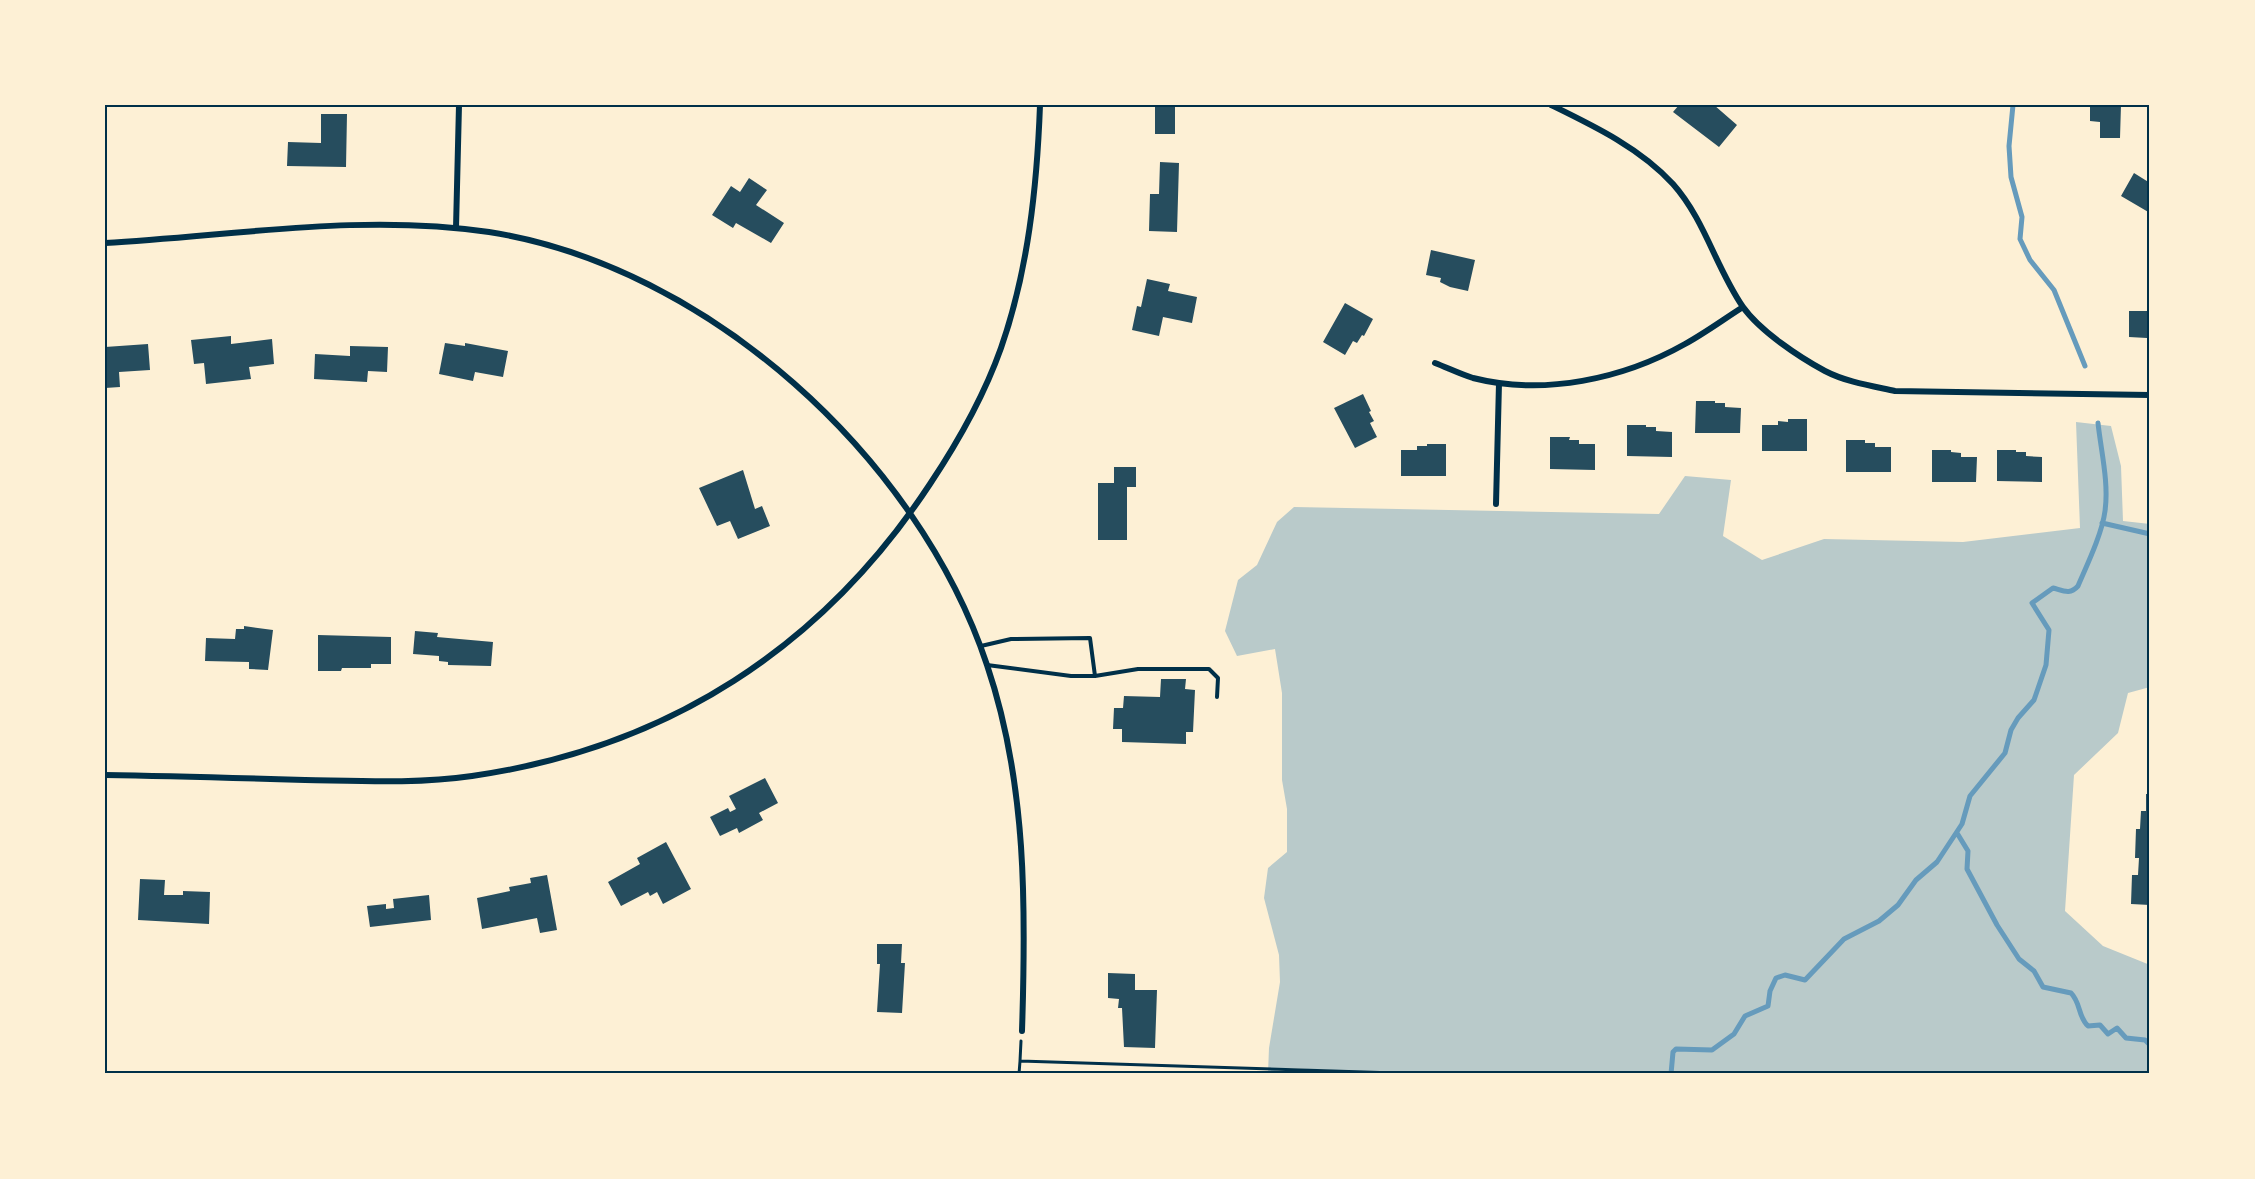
<svg xmlns="http://www.w3.org/2000/svg" width="2255" height="1179" font-family="Rubik,sans-serif">
<style>
.green{fill:#b9caca}
.lines{fill:none;stroke-linecap:round;stroke-linejoin:round}
.stream{stroke:#669bbc;stroke-width:5}
.building{fill:#264d5e}
.path{stroke:#003049;stroke-width:3}
.service{stroke:#003049;stroke-width:4}
.minor{stroke:#003049;stroke-width:6}
.neatline{fill:none;stroke:#003049;stroke-width:2}
</style>
<rect width="100%" height="100%" fill="#fdf0d5"/>
<path class="green" d="M2076 422 2111 426 2121 466 2123 521 2150 524V687L2128 693 2118 733 2074 775 2065 911 2103 946 2150 965V1074H1428L1284 1068 1268 1073 1269 1048 1280 982 1279 955 1264 898 1268 868 1287 852V809L1282 780V693L1275 649 1237 656 1225 631 1238 580 1257 565 1277 522 1294 507 1659 514 1685 476 1731 480 1723 536 1762 560 1824 539 1963 542 2080 528Z"/>
<g class="lines">
<path class="stream" d="M2013 105 2009 146 2011 177 2022 217 2020 239 2030 260 2054 290 2085 366
M2102 523 2150 534
M1957 833 1968 851 1967 869 1997 925 2019 959 2034 971 2043 987 2071 993C2081 1003 2078 1017 2088 1026L2100 1025 2108 1034 2117 1028 2126 1038 2145 1040 2150 1045
M1671 1074 1673 1052 1676 1049 1712 1050 1734 1034 1745 1016 1768 1006 1770 991 1776 978 1785 975 1805 980 1844 939 1879 921 1898 905 1916 880 1937 862 1962 824 1970 796 2005 753 2011 730 2018 718 2034 700 2046 665 2049 630 2032 603 2053 588C2064 591 2070 595 2078 586 2087 565 2102 534 2105 511 2109 483 2101 451 2098 423"/>
</g>
<path class="building" d="M1155 105H1175V134H1155Z
M1679 105H1714L1737 125 1719 147 1673 112Z
M2090 105H2121L2120 138H2100V122L2090 121Z
M321 114H347L346 167 287 166 288 142 321 143Z
M1160 162 1179 163 1177 232 1149 231 1150 194H1159Z
M2134 173 2150 183V213L2121 196Z
M749 178 767 190 756 205 784 223 771 243 736 223 733 228 712 215 731 186 740 192Z
M1431 250 1475 260 1468 291 1450 287 1440 282 1441 278 1426 275Z
M1147 279 1170 284 1168 291 1197 297 1192 323 1163 317 1159 336 1132 330 1137 306 1141 307Z
M1345 303 1373 319 1364 336 1362 335 1357 343 1353 341 1345 355 1323 342Z
M2129 311H2150V340L2147 338 2129 337Z
M231 336V344L272 339 274 364 249 367 251 379 206 384 204 363 194 364 191 340Z
M445 343 465 346V343L508 351 503 377 475 372 473 381 439 374Z
M148 344 150 370 119 372 120 387 105 388V347Z
M350 346 388 347 387 372 368 371 367 382 314 379 315 354 350 356Z
M1363 394 1371 411 1369 412 1374 421 1370 423 1377 437 1355 448 1334 408Z
M1696 401H1715V403H1725V407L1741 408 1740 433H1695Z
M1788 419H1807V451H1762V425H1778V421L1788 422Z
M1627 425H1646V427H1656V431L1672 432V457L1627 456Z
M1550 437H1570L1569 440H1579V444H1595V470L1550 469Z
M1846 440H1865V443H1875V447H1891V472H1846Z
M1427 444H1446V476H1401V450H1417V446H1427Z
M1932 450H1951V452L1961 453V457H1977L1976 482H1932Z
M1997 450H2016V452H2026V456L2042 457V482L1997 481Z
M1114 467H1136V487H1127V540H1098V483H1114Z
M743 470 755 509 762 506 770 526 738 539 730 521 717 526 699 488Z
M244 626 273 630 268 670 249 669V662L205 661 206 638 235 639 236 629H244Z
M415 631 438 633 437 637 493 642 491 666 448 665V662L439 661V656L413 654Z
M318 635 391 637V664H371V668H342L341 671H318Z
M1161 679H1186L1185 689 1195 690 1193 732H1186V744L1122 742V729H1113L1114 708H1123L1124 696 1160 697Z
M765 778 778 803 759 813 763 820 739 833 737 828 720 836 710 817 728 808 730 812 736 809 729 796Z
M2146 794H2150V905L2131 904 2132 875H2138L2139 858H2135L2136 829H2140L2141 811H2146Z
M666 842 691 889 663 904 657 892 650 896 648 892 621 906 608 882 640 864 637 858Z
M547 875 557 930 540 933 537 918 482 929 477 898 510 891 509 887 531 883 530 878Z
M140 879 165 880 164 895H183V891L210 892 209 924 138 920Z
M429 895 431 920 370 927 367 906 386 904V909L394 908 393 899Z
M877 944H902L901 963H905L902 1013 877 1012 880 964H877Z
M1108 973 1135 974V990H1157L1155 1048 1124 1047 1122 1008H1118L1119 999 1108 998Z"/>
<g class="lines">
<path class="path" d="M1021 1041 1020 1061 1427 1074
M1019 1074 1020 1061"/>
<path class="service" d="M981 646 1011 639 1090 638 1095 676
M987 665 1071 676H1095L1138 669H1209L1218 678 1217 697"/>
<path class="minor" d="M1551 105C1594 126 1640 148 1673 184 1705 220 1716 268 1743 307 1760 331 1799 357 1825 371 1846 382 1872 386 1895 391L2150 395
M456 228 459 105
M105 243C233 236 360 213 489 232 707 266 918 457 987 665 1027 783 1026 909 1022 1031
M1435 363C1448 368 1460 374 1473 378 1544 396 1623 379 1685 344 1705 333 1724 319 1743 307
M1496 504 1499 383
M105 775C172 776 239 778 305 780 361 781 417 784 472 776 667 748 822 648 930 484 958 442 984 396 1001 348 1028 271 1037 187 1040 105"/>
</g>
<rect width="2255" height="1179" fill="none" stroke="#fdf0d5" stroke-width="213"/>
<rect x="106" y="106" width="2042" height="966" class="neatline"/>
</svg>
